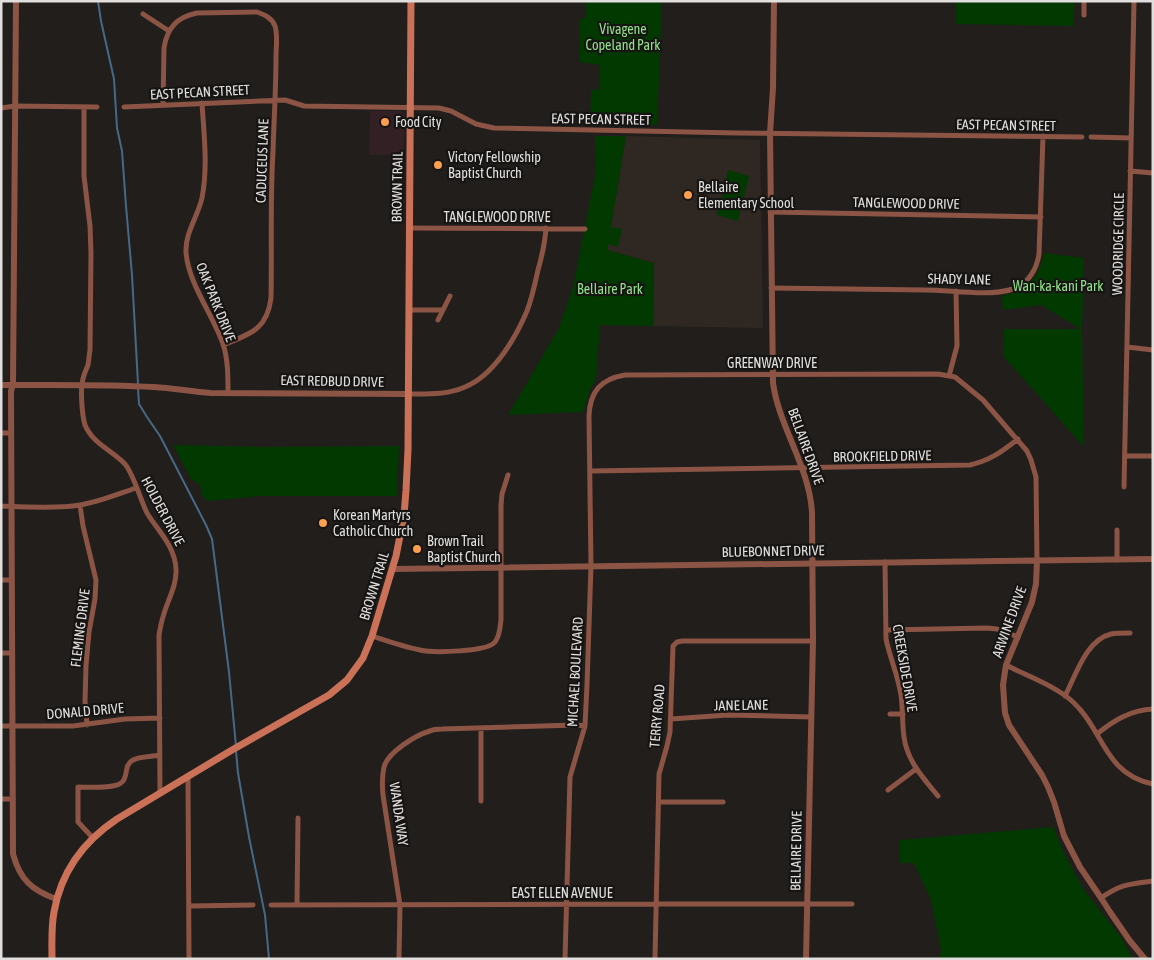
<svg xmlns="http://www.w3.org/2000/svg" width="1154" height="960" font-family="'Asap Condensed',sans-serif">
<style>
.commercial{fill:#332024}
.built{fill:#2f2822}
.green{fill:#023901}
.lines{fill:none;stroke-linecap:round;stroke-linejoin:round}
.stream{stroke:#476988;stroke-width:2}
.minor{stroke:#8c5444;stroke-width:5}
.tertiary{stroke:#8c5444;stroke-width:6}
.secondary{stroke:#ca7157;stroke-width:7}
.poi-dot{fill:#fb9e50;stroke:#171513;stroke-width:2}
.labels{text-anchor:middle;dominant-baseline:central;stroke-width:4.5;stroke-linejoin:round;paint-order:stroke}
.park-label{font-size:14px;fill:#91e28a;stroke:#171513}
.street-label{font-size:14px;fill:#e1dfde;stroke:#171513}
.poi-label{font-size:14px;fill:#e1dfde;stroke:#171513;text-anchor:start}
</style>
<rect width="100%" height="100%" fill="#211e1c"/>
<path class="commercial" d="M370 111H400L404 114V155H369Z"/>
<path class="built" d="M626 136 760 140 763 328 653 326 654 263 607 250Z"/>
<path class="green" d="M586 1H662L657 125 590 124 591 90 600 89V65L580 62 579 19 586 18Z
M956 1H1075L1073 26 956 24Z
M595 136H626L609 239 612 227 622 229 618 247 608 244 607 250 654 263 653 326 600 325 596 380 591 387 583 412 508 415 518 398 559 328 573 287 596 171Z
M728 170 749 176 738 221 717 215 722 196 724 194C726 186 726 178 728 170Z
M1044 253 1084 258 1082 330 1084 447 1003 356 1004 329H1081L1041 305 1003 310 1002 296C1027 290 1039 279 1044 253Z
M173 445 266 447 399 446 397 496H260L208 501 202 496 200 485 191 479Z
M1053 827 1064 853 1083 889 1120 936 1133 959H939L941 950 931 900 914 863H900V840Z"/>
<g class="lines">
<path class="stream" d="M98 1 101 21 114 79 117 128 122 151 126 206 132 275 138 384
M138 388 139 404 147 417 160 436 206 525 212 539 229 672 236 746
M236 751 238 773 249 837 265 915 269 959"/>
<path class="minor" d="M143 14 169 31
M1084 15V1
M202 103C204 134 208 167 202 198 198 216 185 233 186 252 188 283 213 315 223 344 228 359 228 376 228 393
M163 105 164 48C167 28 177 17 197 13L257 12C265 15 272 18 275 26 278 35 276 47 276 56 276 88 274 120 273 152 270 201 272 250 271 298 267 330 250 334 223 345
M84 107V176L90 226 91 253 90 350C89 355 89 360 88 365 86 370 84 374 83 379 80 389 82 415 85 425 93 444 112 450 125 464 134 475 140 499 147 513 158 531 175 546 176 569 177 586 167 601 163 617 161 623 160 629 159 635L160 794
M124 107 285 100 304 106 439 108 451 111 476 124 494 128 737 133 1082 137
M1 108 15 106 97 107
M1091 137 1131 138
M1130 171 1153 173
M770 212 1041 217
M409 228 585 229
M771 288C822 289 874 289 925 290 952 290 987 297 1013 289 1028 284 1037 269 1039 254L1043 136
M409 310H443L450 296
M438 320 443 310
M1127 347 1153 350
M949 376 957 346 956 291
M408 394C428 394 447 395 465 387 494 375 515 339 527 311 532 298 535 284 538 270 542 256 545 243 546 228
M1 433H11
M1125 456H1153
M590 471 970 465C991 460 1001 452 1018 439
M1124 487 1134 1
M80 505 83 526 96 580 95 599 89 632 86 666 85 701 87 725
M1 506C25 507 57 509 80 505 99 502 118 494 136 488
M1117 560V530
M885 562 886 639C890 658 898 676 901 695 903 709 902 723 904 737 907 761 924 779 938 796
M1 580H12
M886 630 987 628 997 629 1018 637
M372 636C387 641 404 647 420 650 433 653 487 652 495 642 500 636 500 627 501 620V505L502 494 508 475
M1 653H12
M1006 665C1027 676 1058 687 1074 703 1103 730 1105 775 1153 784
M1065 696C1076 675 1086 640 1111 634 1117 633 1124 633 1130 633
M890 714H903
M671 719 728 715 811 717
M1 726H73L125 719 160 718
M481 728V801
M1097 734C1113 721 1130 710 1153 709
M188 777 189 959
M888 790 916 769
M1 799H13
M659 802H723
M93 838 78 822V787C88 787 113 789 121 783 129 778 123 765 133 760 140 756 151 757 160 755
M1101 898C1121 884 1129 884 1153 881
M271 905 656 904H852
M297 905 298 818
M189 906 253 905
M399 959 400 905 383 795C382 785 382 776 384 767 388 752 416 735 430 731 434 729 438 729 442 729L576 725 585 726
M565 959 570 777 585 726 587 685 591 566 589 416C590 391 601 379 625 375L938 374 955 377 983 400 1027 451 1031 460 1036 477 1037 561
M655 959 659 774 667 746 670 732 673 646 677 642 682 641H813"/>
<path class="tertiary" d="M16 1 13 385 11 391 13 854C20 880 32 890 56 899
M774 1 773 88 770 133 773 383C779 427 809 466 812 512L813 641 806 959
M1 385C52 385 104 384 154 387 174 388 192 392 211 393L408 394
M1037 561 1036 584 1032 602 1006 665 1003 685 1005 713 1009 725 1042 775 1048 787 1054 802 1064 836 1080 867 1101 898 1110 912 1130 941 1145 959
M393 569 1153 559"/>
<path class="secondary" d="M52 959C52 943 51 928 54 912 61 872 84 841 117 819L232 750 329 695 347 680 363 658 372 636 396 556 404 516 406 490 408 450 411 1"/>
</g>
<g class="poi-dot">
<circle cx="385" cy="122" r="5"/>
<circle cx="438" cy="165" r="5"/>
<circle cx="688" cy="195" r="5"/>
<circle cx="323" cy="523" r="5"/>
<circle cx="417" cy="549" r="5"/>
</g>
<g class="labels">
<g class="park-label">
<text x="623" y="29">Vivagene<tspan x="623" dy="16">Copeland Park</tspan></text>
<text x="1058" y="286">Wan-ka-kani Park</text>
<text x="610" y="289">Bellaire Park</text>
</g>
<g class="street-label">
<text transform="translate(200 92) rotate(-3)">EAST PECAN STREET</text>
<text transform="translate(601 119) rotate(1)">EAST PECAN STREET</text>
<text transform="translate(1006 125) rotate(1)">EAST PECAN STREET</text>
<text transform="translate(262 161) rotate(-88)">CADUCEUS LANE</text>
<text transform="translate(397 187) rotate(-89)">BROWN TRAIL</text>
<text transform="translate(906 203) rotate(1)">TANGLEWOOD DRIVE</text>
<text x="497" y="217">TANGLEWOOD DRIVE</text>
<text transform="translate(1118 244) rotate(-89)">WOODRIDGE CIRCLE</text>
<text transform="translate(959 279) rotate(1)">SHADY LANE</text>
<text transform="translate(216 302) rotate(68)">OAK PARK DRIVE</text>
<text x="772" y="363">GREENWAY DRIVE</text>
<text transform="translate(332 381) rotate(1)">EAST REDBUD DRIVE</text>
<text transform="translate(806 446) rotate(70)">BELLAIRE DRIVE</text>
<text transform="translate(882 456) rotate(-1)">BROOKFIELD DRIVE</text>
<text transform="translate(163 511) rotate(62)">HOLDER DRIVE</text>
<text transform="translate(773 551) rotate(-1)">BLUEBONNET DRIVE</text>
<text transform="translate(374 586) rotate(-73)">BROWN TRAIL</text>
<text transform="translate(1009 622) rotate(-70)">ARWINE DRIVE</text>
<text transform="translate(80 628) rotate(-83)">FLEMING DRIVE</text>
<text transform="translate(905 668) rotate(80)">CREEKSIDE DRIVE</text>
<text transform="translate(575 672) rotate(-87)">MICHAEL BOULEVARD</text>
<text transform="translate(741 705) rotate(-1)">JANE LANE</text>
<text transform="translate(85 711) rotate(-5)">DONALD DRIVE</text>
<text transform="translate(657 716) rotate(-85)">TERRY ROAD</text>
<text transform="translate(399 814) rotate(82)">WANDA WAY</text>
<text transform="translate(796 851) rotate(-89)">BELLAIRE DRIVE</text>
<text x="562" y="893">EAST ELLEN AVENUE</text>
</g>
<g class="poi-label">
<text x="395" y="122">Food City</text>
<text x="448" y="157">Victory Fellowship<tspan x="448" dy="16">Baptist Church</tspan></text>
<text x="698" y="187">Bellaire<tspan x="698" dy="16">Elementary School</tspan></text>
<text x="333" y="515">Korean Martyrs<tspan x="333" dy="16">Catholic Church</tspan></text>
<text x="427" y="541">Brown Trail<tspan x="427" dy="16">Baptist Church</tspan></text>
</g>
</g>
<rect width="1154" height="960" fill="none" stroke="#e1dfde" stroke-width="5"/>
</svg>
